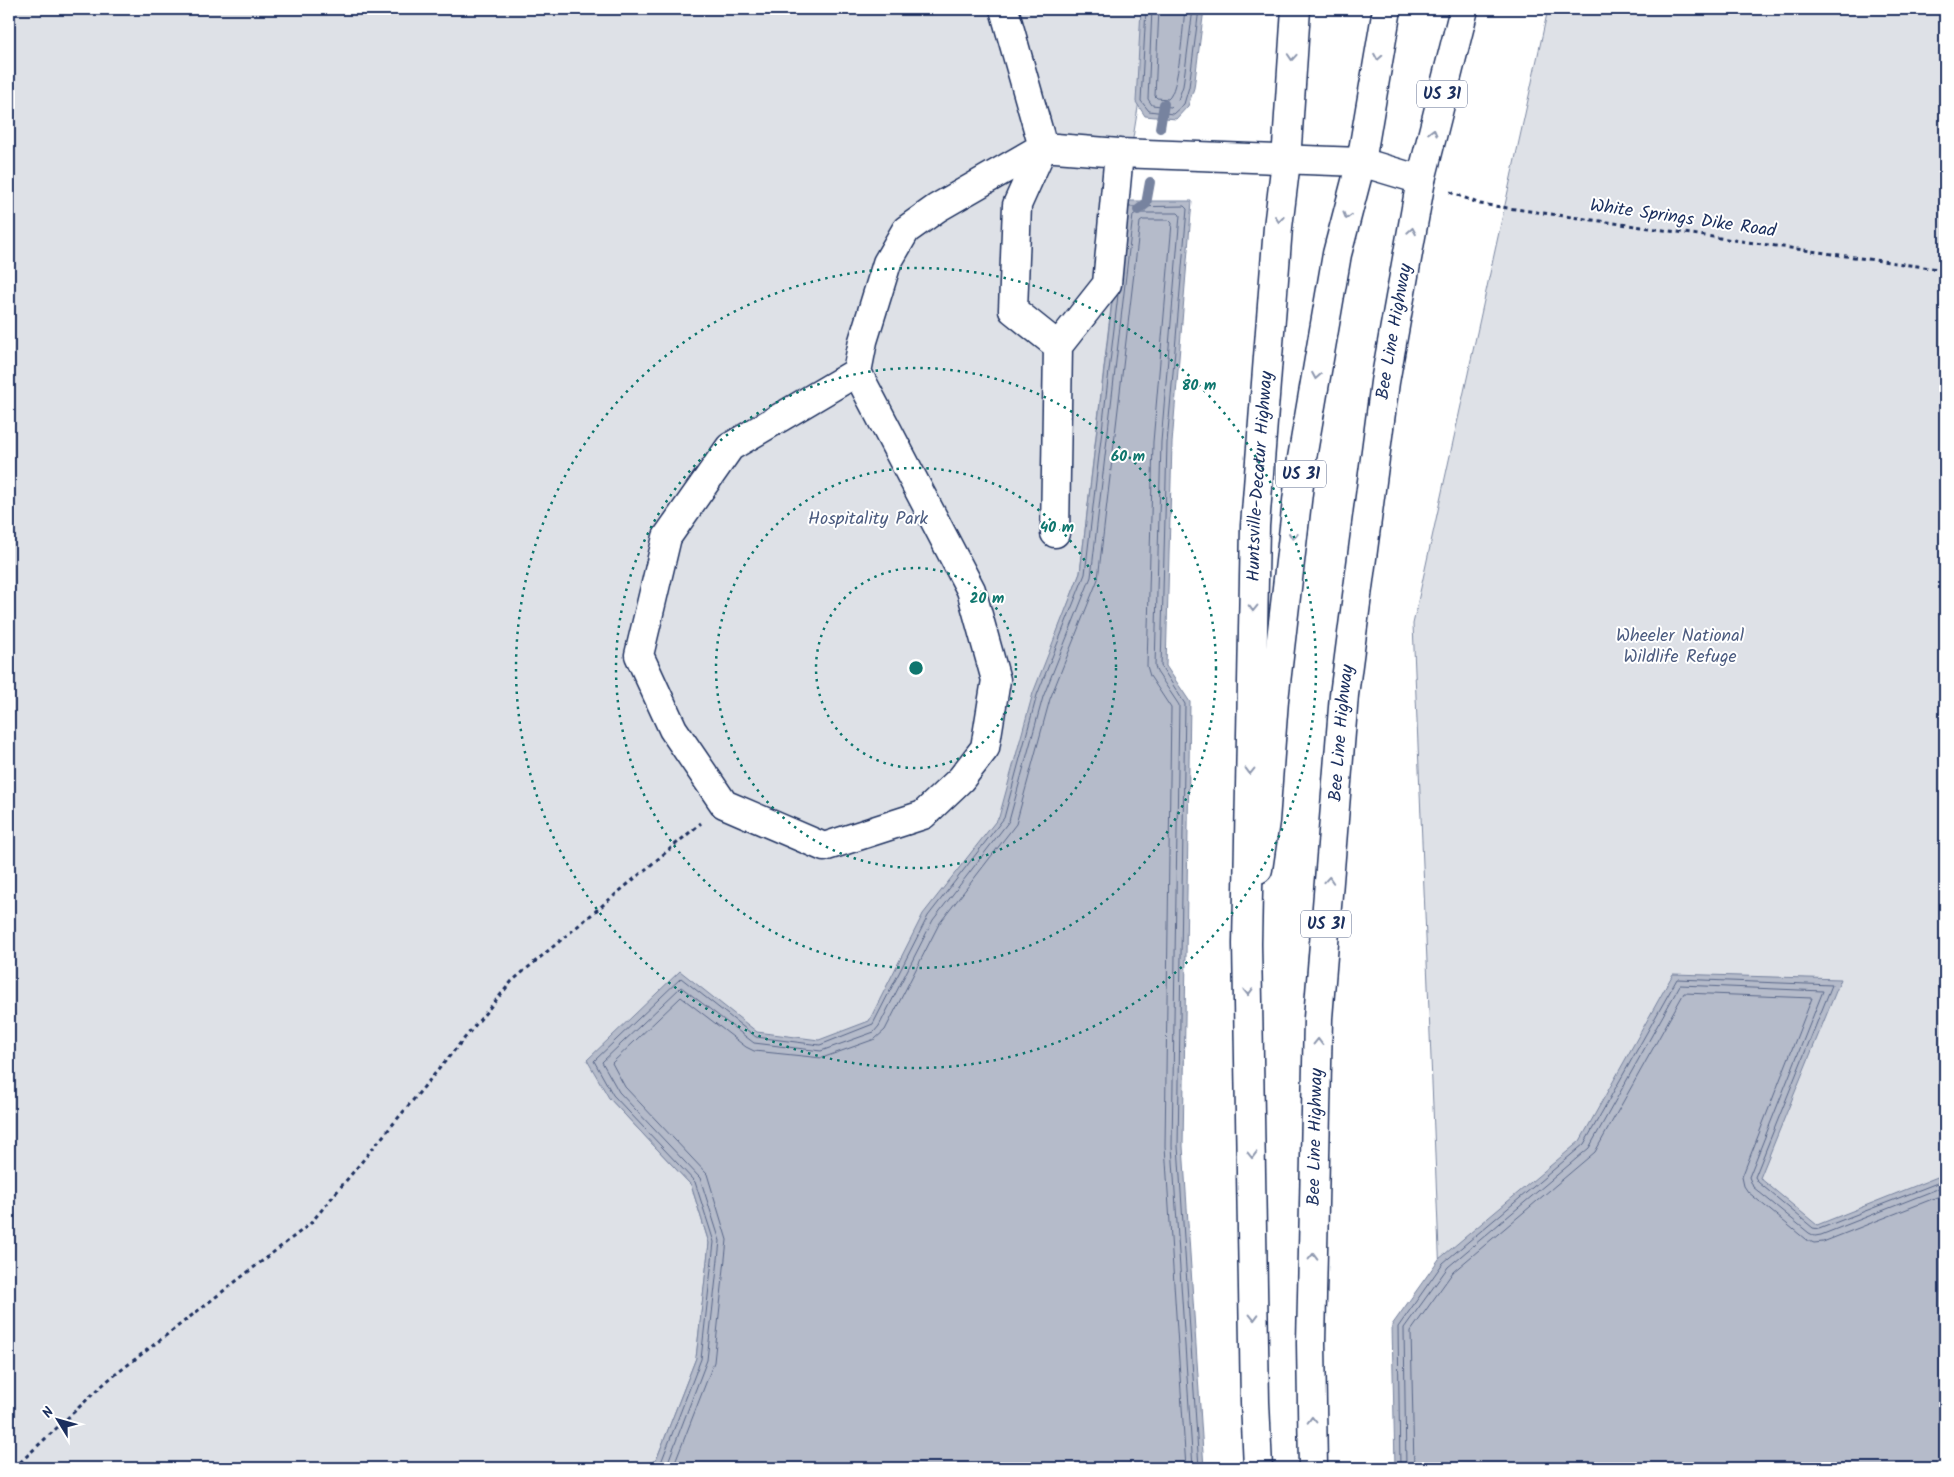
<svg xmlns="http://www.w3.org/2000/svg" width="1954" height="1477" font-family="Kalam,sans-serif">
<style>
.green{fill:#dee1e7;stroke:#7c88a2}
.water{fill:#b5bbca;stroke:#77839f}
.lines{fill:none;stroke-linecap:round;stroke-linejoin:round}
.shore{stroke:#596789;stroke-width:1}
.stream{stroke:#77839f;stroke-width:10}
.minor-casing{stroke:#1b2f5e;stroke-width:31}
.major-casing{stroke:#1b2f5e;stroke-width:31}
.highway-casing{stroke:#1b2f5e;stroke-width:31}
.path{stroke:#1b2f5e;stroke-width:3;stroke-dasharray:4 4;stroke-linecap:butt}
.minor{stroke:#fff;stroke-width:28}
.major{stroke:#fff;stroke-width:28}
.highway{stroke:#fff;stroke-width:28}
.oneway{stroke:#8d97ae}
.ring{fill:none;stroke:#0f766e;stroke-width:2.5;stroke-dasharray:2.5 5}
.labels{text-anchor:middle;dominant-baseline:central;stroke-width:4;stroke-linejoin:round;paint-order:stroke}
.shield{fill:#fff;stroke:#5f6d8e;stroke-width:1}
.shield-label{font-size:16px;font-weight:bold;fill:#1b2f5e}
.street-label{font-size:18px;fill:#1b2f5e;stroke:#fff}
.park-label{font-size:18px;fill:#4c5c80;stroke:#fff}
.centre{fill:#0f766e;stroke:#fff;stroke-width:2.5}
.ring-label{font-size:15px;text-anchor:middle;font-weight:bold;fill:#0f766e;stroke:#fff;stroke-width:4;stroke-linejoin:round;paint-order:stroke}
</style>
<rect width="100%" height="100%" fill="#fff"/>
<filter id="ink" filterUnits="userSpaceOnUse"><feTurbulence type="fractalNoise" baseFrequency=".02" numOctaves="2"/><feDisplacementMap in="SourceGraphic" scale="10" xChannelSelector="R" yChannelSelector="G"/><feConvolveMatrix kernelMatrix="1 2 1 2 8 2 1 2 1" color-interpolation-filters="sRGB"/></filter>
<g filter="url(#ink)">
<path class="green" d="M9 9H1154L1125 187 1080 573 1057 633 1008 818 874 1028 609 1098 691 1185 709 1243 696 1358 657 1458 649 1468H9Z
M1548 9H1945V1468H1448L1413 624Z"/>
<path class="water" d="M1141 9H1204L1194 88 1188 106 1176 119 1145 116 1136 102Z
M1124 201H1192L1172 443 1166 666 1190 702 1183 1146 1204 1468H649L657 1458 696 1358 709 1243 691 1185 609 1098 587 1060 680 971 757 1032 819 1040 869 1021 923 914 999 817 1033 693 1080 573Z
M1673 974 1841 979 1760 1178 1817 1225 1945 1174V1468H1395L1392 1325 1439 1259 1580 1141Z"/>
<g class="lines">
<path class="shore" d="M1146 9 1141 101 1149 111 1173 114 1184 104 1189 87 1199 9
M1152 9 1148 99 1152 105 1171 107 1178 100 1183 86 1193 9
M1159 9 1155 96 1157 98 1168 99C1179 92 1183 25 1185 9
M1129 207 1184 206 1187 209 1167 443 1161 666 1185 704 1178 1146 1199 1468
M656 1468 662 1460 701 1359 714 1242 695 1182 613 1095 594 1061 681 978 756 1037 820 1045 873 1024 928 916 1004 818 1037 695 1085 574 1118 295
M663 1468 668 1462 707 1360 720 1241 700 1178 619 1092 602 1062 681 987 754 1043 821 1051 874 1032 879 1026 933 920 1009 821 1043 697 1091 577 1133 215 1136 213H1178L1180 215 1161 442 1155 666 1157 672 1179 705 1172 1146 1193 1468
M673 1468 714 1362 727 1240 707 1174 625 1087 612 1063 681 997 746 1047 754 1051 822 1058 875 1039 885 1030 939 924 1016 824 1050 699 1098 579 1140 222 1143 220H1169L1172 223 1153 442 1147 666 1150 676 1171 708 1165 1146 1186 1468
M1400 1468 1398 1327 1443 1263 1584 1144 1677 979 1832 985 1755 1177 1758 1182 1813 1228 1819 1229 1945 1180
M1406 1468 1404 1328 1448 1267 1589 1148 1680 985 1823 991 1749 1177 1753 1187 1809 1233 1815 1236 1821 1235 1945 1186
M1414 1468 1411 1331 1453 1272 1595 1152 1684 993 1812 998 1742 1177 1744 1186 1748 1192 1805 1239 1814 1243 1823 1242 1945 1194"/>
<path class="stream" d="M1160 128 1164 104
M1138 210 1146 204 1150 182"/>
<defs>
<path id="minor" d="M1004 9 1043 147 1017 205 1013 310 1058 346 1055 533
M1058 346 1107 284 1119 153
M857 372 971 590 996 680 985 748 961 779 923 815 824 847 724 804 673 729 639 655 667 537 730 447 857 372 863 341 887 263 906 230 937 208 1043 147 1119 153 1361 162 1421 180"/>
<path id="major" d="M1258 869 1265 821 1274 700 1302 458 1337 254 1361 162 1387 9"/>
<g id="highway">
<path id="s1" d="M1258 1468 1255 1402 1247 944 1255 526 1278 227 1286 161 1296 9"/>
<path id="s2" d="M1313 1468 1311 1343 1318 1018 1344 695 1385 382 1421 180 1464 9"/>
</g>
</defs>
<use href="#minor" class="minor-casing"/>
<use href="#major" class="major-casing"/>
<use href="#highway" class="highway-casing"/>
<path class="path" d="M1450 192 1480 204 1945 270
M14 1468 107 1381 310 1224 512 981 701 823"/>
<use href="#minor" class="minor"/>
<use href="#major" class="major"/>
<use href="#highway" class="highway"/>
</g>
<defs><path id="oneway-chevron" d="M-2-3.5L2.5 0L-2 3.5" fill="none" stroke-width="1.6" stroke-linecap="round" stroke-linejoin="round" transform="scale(1.25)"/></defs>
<g class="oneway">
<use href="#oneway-chevron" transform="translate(1292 57) rotate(94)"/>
<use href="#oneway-chevron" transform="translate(1378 57) rotate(100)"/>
<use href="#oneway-chevron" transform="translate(1433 132) rotate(-76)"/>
<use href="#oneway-chevron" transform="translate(1347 216) rotate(105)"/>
<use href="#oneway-chevron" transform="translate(1279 219) rotate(97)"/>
<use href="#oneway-chevron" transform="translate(1412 231) rotate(-80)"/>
<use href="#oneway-chevron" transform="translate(1316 376) rotate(100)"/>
<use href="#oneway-chevron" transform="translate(1293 536) rotate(97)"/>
<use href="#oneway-chevron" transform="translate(1253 608) rotate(91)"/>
<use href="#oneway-chevron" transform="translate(1250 771) rotate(91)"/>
<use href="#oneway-chevron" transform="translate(1329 880) rotate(-86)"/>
<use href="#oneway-chevron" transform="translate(1248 992) rotate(89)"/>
<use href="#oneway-chevron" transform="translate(1318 1042) rotate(-89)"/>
<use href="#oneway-chevron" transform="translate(1252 1155) rotate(89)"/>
<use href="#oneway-chevron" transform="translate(1313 1257) rotate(-89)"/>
<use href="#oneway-chevron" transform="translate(1254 1317) rotate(89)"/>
<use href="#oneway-chevron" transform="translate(1312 1420) rotate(-91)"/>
</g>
</g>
<g class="ring">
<circle cx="916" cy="668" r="100"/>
<circle cx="916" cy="668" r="200"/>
<circle cx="916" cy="668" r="300"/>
<circle cx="916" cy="668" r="400"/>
</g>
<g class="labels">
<g class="shield">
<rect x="1417" y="80.5" width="50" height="27" rx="4"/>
<rect x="1276" y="460.5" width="50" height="27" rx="4"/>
<rect x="1301" y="910.5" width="50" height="27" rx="4"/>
</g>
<g class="shield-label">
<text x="1442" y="94">US 31</text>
<text x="1301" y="474">US 31</text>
<text x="1326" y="924">US 31</text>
</g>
<g class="street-label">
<text transform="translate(1683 219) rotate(8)">White Springs Dike Road</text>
<text stroke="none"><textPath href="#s2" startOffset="1141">Bee Line Highway</textPath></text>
<text stroke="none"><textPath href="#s1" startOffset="992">Huntsville-Decatur Highway</textPath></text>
<text stroke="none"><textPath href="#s2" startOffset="736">Bee Line Highway</textPath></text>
<text stroke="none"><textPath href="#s2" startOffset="331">Bee Line Highway</textPath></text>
</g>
<g class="park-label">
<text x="868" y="519">Hospitality Park</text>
<text x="1680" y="636">Wheeler National<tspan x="1680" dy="21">Wildlife Refuge</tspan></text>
</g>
</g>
<circle cx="916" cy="668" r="8" class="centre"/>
<g class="ring-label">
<text x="1199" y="390">80 m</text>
<text x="1128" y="461">60 m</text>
<text x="1057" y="532">40 m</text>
<text x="987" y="603">20 m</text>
</g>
<rect width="1954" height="1477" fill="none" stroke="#fff" stroke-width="30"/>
<rect x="15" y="15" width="1924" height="1447" fill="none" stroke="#1b2f5e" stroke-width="2" filter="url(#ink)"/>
<g transform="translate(58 1420) rotate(307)" stroke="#ffffff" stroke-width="4" paint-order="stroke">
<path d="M0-4L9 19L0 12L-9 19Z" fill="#1b2f5e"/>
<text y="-8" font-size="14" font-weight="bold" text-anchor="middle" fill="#1b2f5e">N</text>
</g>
</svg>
